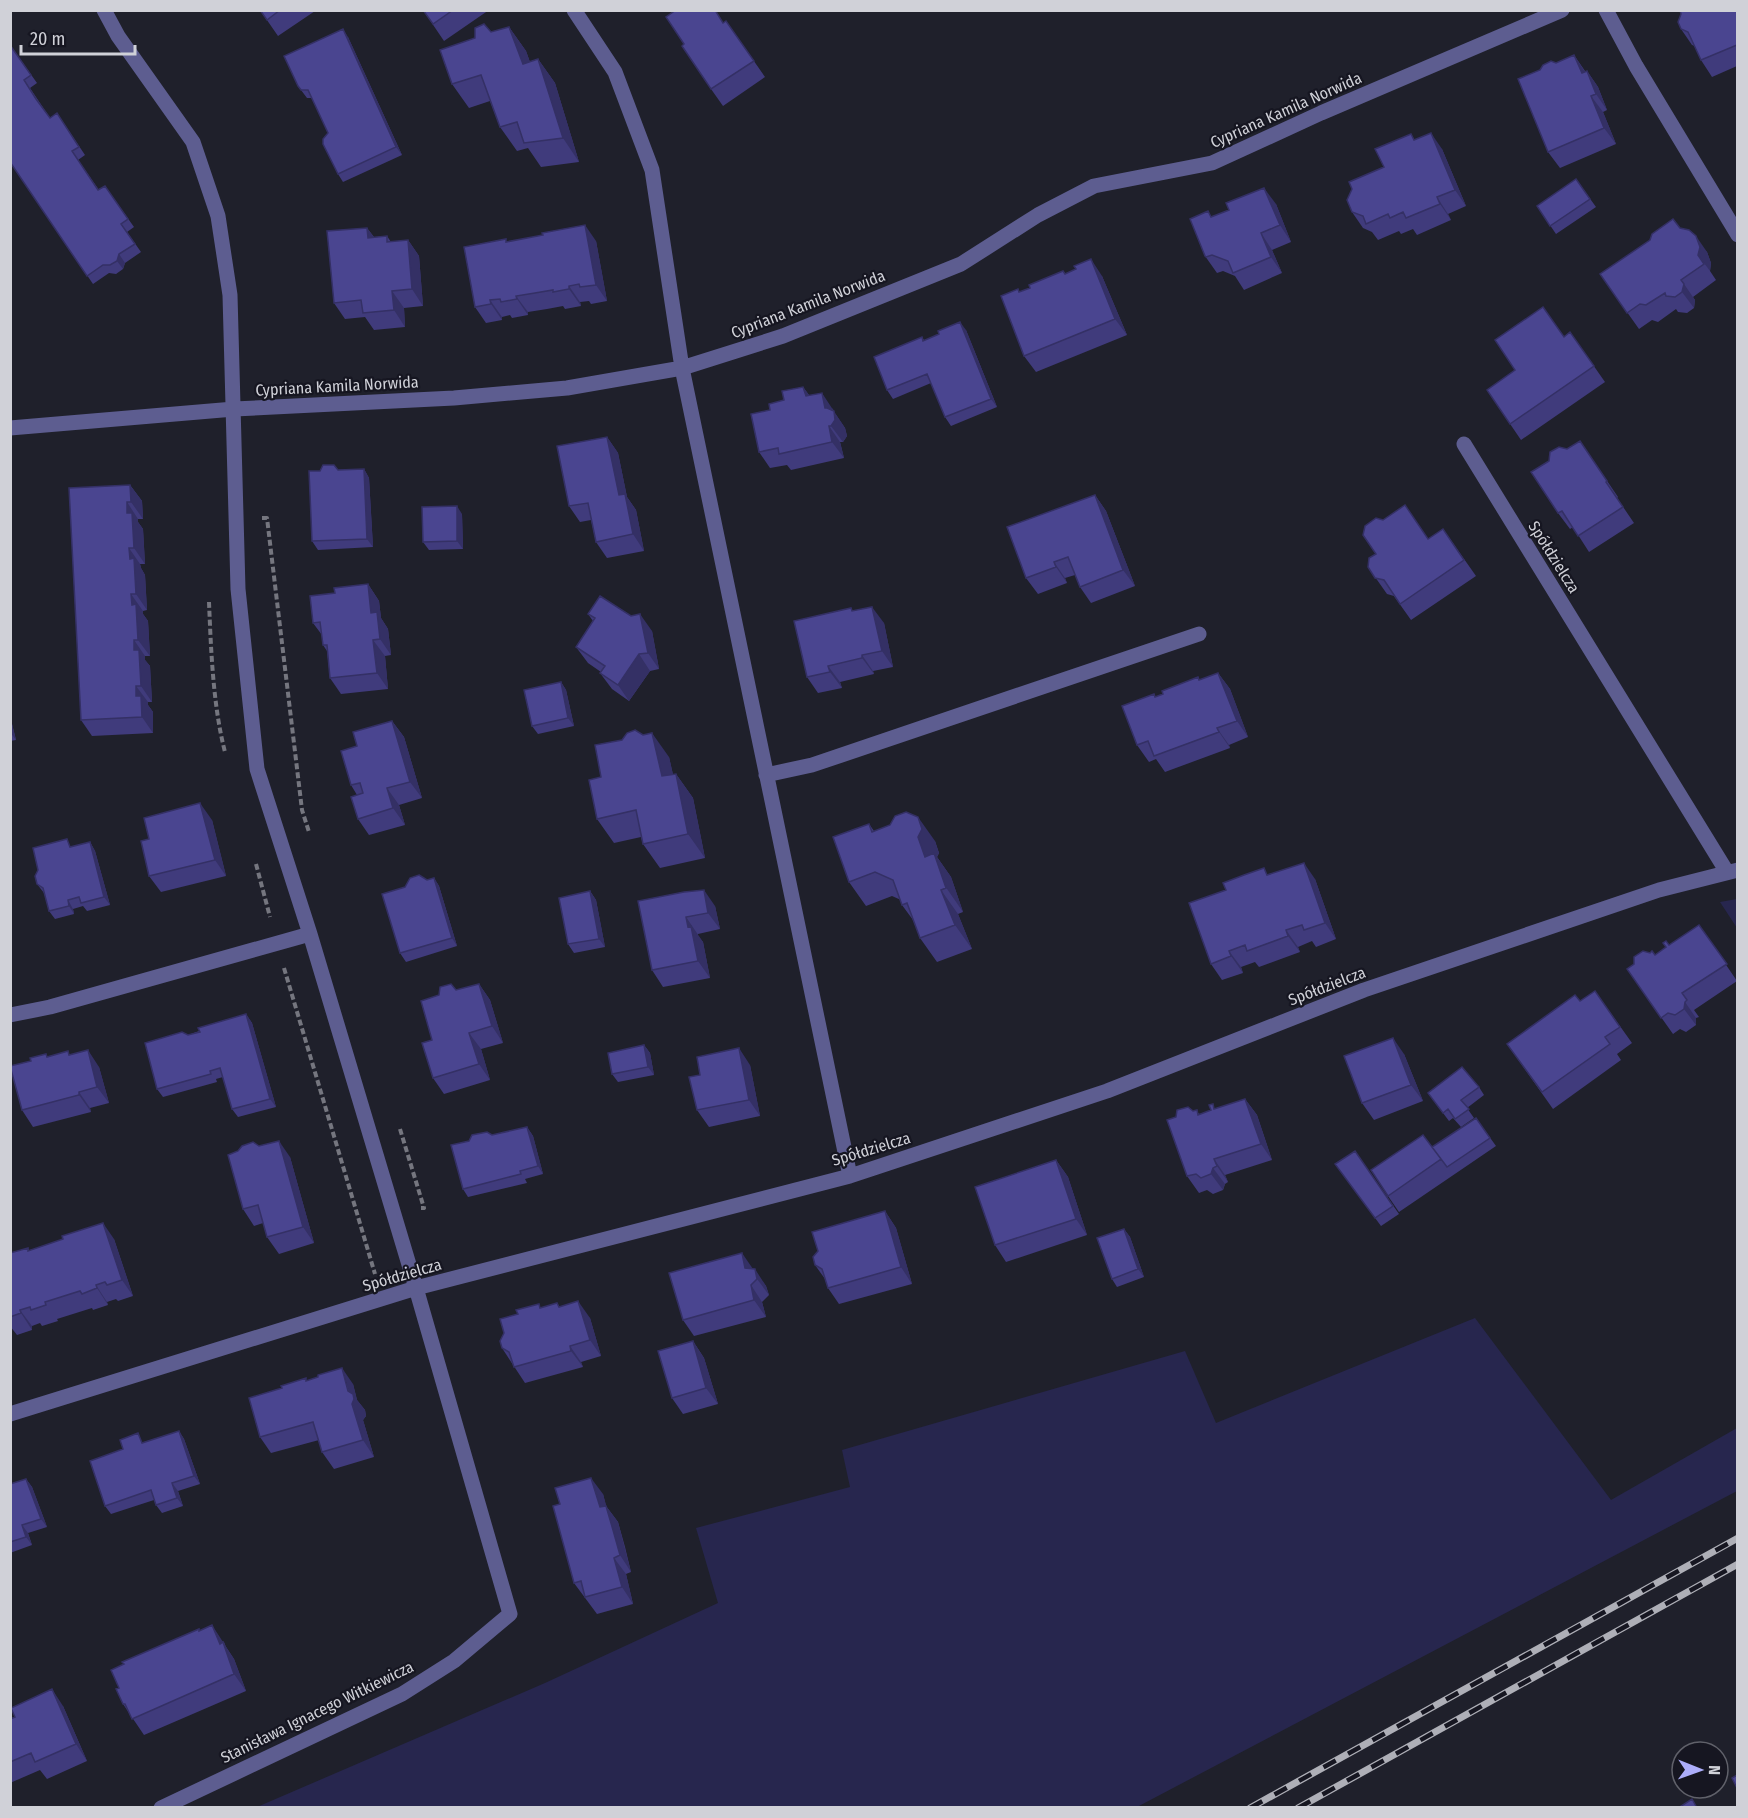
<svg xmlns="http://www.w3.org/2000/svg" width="1748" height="1818" font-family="'Fira Sans Condensed',sans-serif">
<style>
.green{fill:#27264e}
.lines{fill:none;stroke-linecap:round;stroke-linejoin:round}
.path{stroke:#75767f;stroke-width:4;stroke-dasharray:6 3;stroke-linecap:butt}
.minor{stroke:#5d5d90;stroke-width:15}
.rail-casing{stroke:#aeafb7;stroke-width:7}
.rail{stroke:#161621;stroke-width:4.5;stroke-dasharray:14;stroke-linecap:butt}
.wall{fill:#403b7c}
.shaded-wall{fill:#343065}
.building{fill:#4a4590;stroke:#343065;stroke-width:1.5}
.labels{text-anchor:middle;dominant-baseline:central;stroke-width:4.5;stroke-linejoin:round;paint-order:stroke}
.street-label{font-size:16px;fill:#d0d1d8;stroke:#161621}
</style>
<rect width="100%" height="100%" fill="#1f202b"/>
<path class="green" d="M1737 899H1738L1737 928 1720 902Z
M1475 1318 1611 1500 1737 1428V1491L1137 1807H257L545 1683 718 1603 696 1528 850 1487 842 1450 1185 1351 1216 1423Z"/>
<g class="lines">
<path class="path" d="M262 518H267L302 810 309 832
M209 602C211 650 213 706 225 752
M256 864 270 917
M284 968 375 1274
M400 1129 424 1208H421"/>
<path class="minor" d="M104 10 118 36 193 142 218 216 230 295 238 589 257 769 310 934 416 1288 510 1614 454 1661 402 1694 161 1808
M574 10 615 72 652 170 682 368 850 1176
M1606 10 1636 66 1738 235
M10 428 234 409 454 398 567 388 682 368 783 336 961 264 1038 215 1094 186 1212 163 1321 113 1562 10
M1464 444 1727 872
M766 775 812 765 1199 634
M10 1015 50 1007 310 934
M10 1414 416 1288 850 1176 1107 1091 1364 990 1659 890 1738 870"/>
<defs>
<path id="rail" d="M1250 1808 1738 1538
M1298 1808 1738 1564"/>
</defs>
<use href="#rail" class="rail-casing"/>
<use href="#rail" class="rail"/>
</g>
<path class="wall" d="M260 10H314L315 11 278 36Z
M423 10H489L444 41Z
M1737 10V66L1712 77 1701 60 1695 46 1692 45 1681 29Z
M726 21 765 77 723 106 711 89 684 44Z
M509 27 526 51 530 62 538 59 555 83 579 162 541 167 528 148 517 151 500 127 490 101 469 108 452 84 491 32Z
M348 37 402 155 343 182 338 174 328 133 312 98H307L298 86Z
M10 45 37 83 30 88 50 118 57 113 85 155 78 160 99 190 105 186 134 227 127 232 141 252 125 263 123 269 116 274 109 273 93 284 10 162Z
M1574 55 1585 71H1587L1598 87 1607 110 1603 112 1616 144 1560 168 1548 152 1556 63Z
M1411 134 1414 139 1442 149 1466 206 1448 214 1451 220 1417 235 1413 229 1401 234 1399 231 1378 240 1372 232 1363 228 1352 212 1384 167Z
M1576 179 1596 207 1556 234 1537 206Z
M1276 204 1291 242 1272 250 1282 273 1244 290 1235 276 1223 271 1217 273 1205 256 1212 216Z
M367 228 374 237 387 236 391 242 408 240 419 256 423 306 404 308 405 327 374 330 365 317 345 319 334 303Z
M1680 228 1707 252 1711 263 1710 271 1716 280 1693 297 1695 300 1694 308 1687 313 1678 312 1676 309 1658 322 1652 320 1639 329 1600 274Z
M596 241 607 301 591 304 589 301 580 302 581 306 565 309 563 306 547 309 528 312V315L512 318 510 315 502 317V320L486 323 475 307Z
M1063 271 1065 273 1102 276 1127 335 1036 372 1024 356 1020 292 1030 288Z
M966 330 997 407 951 426 945 417 931 383 893 399 887 390 922 337 924 340Z
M1570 332 1605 382 1521 440 1487 390Z
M803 387 809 395 833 409 834 412 845 428 847 436 843 442H840L844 458 791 470 787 465 770 468 759 452 770 410Z
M607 437 618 453 627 497 636 510 644 551 607 558 596 542 591 520 580 522 569 506Z
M1580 441 1618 497 1617 498 1634 523 1589 552 1573 527 1570 529 1558 513 1567 449Z
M364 469 369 478 373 547 318 550 312 541 320 471Z
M130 485 142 501 143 519H138V522L143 529 145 564H140L141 568 145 575 147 610 143 611V614L148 621 150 656H145V660L150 666 152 702H148V705L153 712V733L92 736 81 720Z
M1095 495 1106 511 1135 586 1091 603 1080 587 1075 575 1065 578 1067 583 1038 594 1026 578Z
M462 514 463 549 429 550 423 542Z
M1443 529 1476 576 1411 620 1394 596 1387 594 1368 567 1429 539Z
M368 584 379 601 381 618 388 629 391 655 385 656 388 689 341 694 330 678 327 651 323 645 322 635 313 623 335 593Z
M851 608 853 611 884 623 893 667 873 671 874 674 840 682 842 688 818 693 807 677Z
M588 614 652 631 659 669 650 671 629 701 612 689 600 673 601 672 588 663 576 647 593 621Z
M1218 673 1230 689 1248 737 1229 745 1230 748 1165 772 1156 759 1149 762 1137 745 1155 697 1163 694 1198 677 1200 680Z
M561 682 566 690 574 726 538 734 532 726Z
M10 716 16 740 10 741Z
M392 721 404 737 422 798 399 805 405 825 369 835 358 819 357 795 351 785 357 746Z
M669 757 673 775 676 774 693 798 705 858 660 868 643 844 641 837 614 843 597 819 601 777Z
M212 820 226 876 161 892 149 876Z
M869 824 874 831 935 841 939 853 937 857 951 877 963 912 958 914 972 949 937 962 920 938 913 920 902 905 901 900 892 896 866 906 849 882Z
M90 842 95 851 110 905 87 911 83 906 73 909 74 914 55 919 49 911 44 893 37 884 73 847Z
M1269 875 1315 879 1336 939 1316 947 1312 941 1298 947 1300 952 1259 967 1255 962 1241 967 1243 973 1222 980 1211 964Z
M434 878 439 886 457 946 406 962 400 953 427 880Z
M590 891 596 900 605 947 574 953 568 944Z
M638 901 715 906 720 929 698 934V936L703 942 710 978 663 987 652 970Z
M1699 925 1737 981 1694 1010 1699 1017 1696 1018V1025L1686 1032 1680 1029 1673 1034 1627 969 1655 955Z
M479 984 490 1000 503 1043 481 1049 490 1080 444 1094 433 1078 432 1040 456 990Z
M1595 991 1632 1043 1617 1054 1621 1060 1553 1109 1507 1044 1580 1001Z
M246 1014 252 1023 276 1107 238 1117 232 1109 223 1077 216 1079 217 1082 163 1097 157 1089 188 1035Z
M644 1045 650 1053 654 1075 618 1082 612 1074Z
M1404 1054 1423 1101 1374 1120 1362 1103Z
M71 1055 99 1067 109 1103 90 1108 91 1112 33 1127 22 1110 48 1057Z
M750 1065 760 1116 709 1127 697 1110 700 1075Z
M1479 1087 1484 1095 1467 1108 1474 1118 1461 1127 1453 1118 1449 1121 1428 1093Z
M1245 1099 1257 1115 1272 1160 1225 1175 1228 1182 1225 1184 1223 1190 1213 1194 1207 1190 1199 1193 1187 1176 1176 1117 1193 1111 1200 1114Z
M1476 1118 1496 1146 1399 1212 1388 1196Z
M527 1127 533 1136 543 1174 525 1179 527 1183 468 1197 463 1189 492 1135Z
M1355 1151 1399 1214 1381 1226 1335 1164Z
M290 1157 314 1243 279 1254 267 1237 263 1223 254 1226 243 1209Z
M1056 1160 1068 1177 1087 1235 1006 1262 995 1245Z
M885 1211 896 1228 912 1284 839 1304 828 1288 825 1279 815 1265Z
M1124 1229 1130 1237 1144 1277 1117 1287 1112 1279Z
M114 1239 133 1296 118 1301 116 1299 107 1302 108 1305 93 1310 92 1308 57 1319 58 1321 42 1326 40 1323 32 1326V1330L17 1335 10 1326V1253L28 1248 29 1250Z
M753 1269 766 1286 769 1295 762 1302 766 1317 694 1336 683 1320Z
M541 1307H560L590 1318 601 1356 581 1362 583 1367 525 1383 502 1348Z
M693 1341 704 1358 718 1404 683 1414 672 1398Z
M307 1381 353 1384 357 1400 365 1410 366 1416 363 1420 374 1457 334 1469 322 1452 319 1440 271 1453 260 1437Z
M179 1431 184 1439 200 1484 178 1491 183 1506 162 1513 156 1505 154 1500 111 1514 105 1506 144 1442Z
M26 1479 32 1487 47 1527 28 1533 32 1545 10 1553V1484Z
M603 1494 606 1506 618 1522 625 1547 631 1572 626 1574 633 1604 597 1614 574 1583Z
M200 1631 224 1642 226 1647 234 1659 246 1691 144 1735 123 1704 119 1688Z
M63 1706 87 1761 47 1779 40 1770 10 1783V1719Z"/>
<path class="shaded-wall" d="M509 27 526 51 539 88 523 64Z
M343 29 348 37 402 155 396 147Z
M1574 55 1585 72 1582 73Z
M538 59 555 83 579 162 563 138Z
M1587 71 1598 87 1607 110 1596 94Z
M1591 96 1603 112 1616 144 1604 128Z
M1431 133 1442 149 1466 206 1455 190Z
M1264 188 1276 204 1291 242 1280 225Z
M1437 197 1448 214 1451 220 1440 204Z
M585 225 596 241 607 301 596 285Z
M367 228 379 244 368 238Z
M1261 233 1272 250 1282 273 1271 257Z
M1696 236 1707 252 1711 263 1710 271 1698 255Z
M408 240 419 256 423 306 412 289Z
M119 254 125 263 123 269 117 261Z
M1091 259 1102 276 1127 335 1115 319Z
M1684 284 1695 300 1694 308 1682 292Z
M569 286 580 302 581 306 569 289Z
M392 291 404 308 405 327 394 310Z
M516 296 528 312V315L517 299Z
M490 300 502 317V320L491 304Z
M960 322 966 330 997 407 991 399Z
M803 387 815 403 806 396Z
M822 393 845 428 847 436 843 442 831 426 825 408Z
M829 426 840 442 844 458 832 442Z
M607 437 618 453 627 497 636 510 644 551 633 534 619 495Z
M364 469 369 478 373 547 367 539Z
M130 485 142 501 143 519 131 502Z
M1095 495 1106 511 1135 586 1123 570Z
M127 502 138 519V522L143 529 145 564 134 548 127 513Z
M457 506 462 514 463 549 457 541Z
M129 548 140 564 141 568 145 575 147 610 136 594 130 559Z
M1054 562 1065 578 1067 583 1056 567Z
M368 584 379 601 381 618 388 629 391 655 380 639 371 613Z
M131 594 143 611V614L148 621 150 656 138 640 132 605Z
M872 607 884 623 893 667 882 651Z
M640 614 652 631 659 669 648 653Z
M134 640 145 656V660L150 666 152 702 141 686 134 650Z
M373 640 385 656 388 689 377 673Z
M639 654 650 671 629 701 618 685Z
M862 655 873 671 874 674 862 658Z
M828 666 840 682 842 688 830 672Z
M1218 673 1230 689 1248 737 1237 721Z
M561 682 566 690 574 726 568 718Z
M136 686 148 702V705L153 712V733L142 717 136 696Z
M10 716 16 740 10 732Z
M392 721 404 737 422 798 410 782Z
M1217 728 1229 745 1230 748 1219 732Z
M652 733 669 757 679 800 662 776Z
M676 774 693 798 705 858 688 834Z
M387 788 399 805 405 825 393 808Z
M200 803 212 820 226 876 215 860Z
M918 817 935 841 939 853 937 857 951 877 963 912 925 857 918 837Z
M90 842 95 851 110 905 104 897Z
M1304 863 1315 879 1336 939 1325 923Z
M434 878 439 886 457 946 452 938Z
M704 890 715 906 720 929 708 913Z
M941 890 958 914 972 949 955 925Z
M590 891 596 900 605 947 599 939Z
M68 900 73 909 74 914 69 906Z
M686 917 703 942 710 978 698 961 688 927Z
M1286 930 1298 947 1300 952 1288 936Z
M1229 951 1241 967 1243 973 1231 956Z
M479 984 490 1000 503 1043 492 1026Z
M1685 1002 1696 1018V1025L1684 1009Z
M246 1014 252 1023 276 1107 270 1099Z
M469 1033 481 1049 490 1080 479 1064Z
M1393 1038 1404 1054 1423 1101 1411 1085Z
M644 1045 650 1053 654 1075 648 1067Z
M739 1048 750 1065 760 1116 749 1100Z
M88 1050 99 1067 109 1103 97 1087Z
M79 1092 90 1108 91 1112 79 1095Z
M1245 1099 1257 1115 1272 1160 1261 1144Z
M527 1127 533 1136 543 1174 538 1166Z
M279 1141 290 1157 314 1243 303 1227Z
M1214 1159 1225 1175 1228 1182 1217 1166Z
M1056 1160 1068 1177 1087 1235 1076 1219Z
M1213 1168 1225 1184 1223 1190 1211 1174Z
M885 1211 896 1228 912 1284 901 1267Z
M103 1223 114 1239 133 1296 122 1280Z
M1124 1229 1130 1237 1144 1277 1138 1269Z
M742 1253 753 1269 745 1268Z
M755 1269 766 1286 769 1295 757 1279Z
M96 1285 107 1302 108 1305 97 1288Z
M751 1285 762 1302 766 1317 754 1300Z
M578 1301 590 1318 601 1356 590 1340Z
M20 1310 32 1326V1330L21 1313Z
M693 1341 704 1358 718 1404 706 1388Z
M570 1346 581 1362 583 1367 571 1351Z
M342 1368 353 1384 357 1400 365 1410 366 1416 363 1420 374 1457 363 1440Z
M179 1431 184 1439 200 1484 194 1476Z
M591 1478 603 1494 611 1523 600 1507Z
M26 1479 32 1487 47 1527 41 1519Z
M172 1483 178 1491 183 1506 177 1498Z
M606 1506 618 1522 631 1572 620 1555Z
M22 1525 28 1533 32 1545 26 1537Z
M614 1558 626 1574 633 1604 622 1587Z
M212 1625 234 1659 246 1691 234 1674Z
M52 1689 63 1706 87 1761 76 1744Z"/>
<path class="building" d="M260 10H280L267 20Z
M423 10H453L433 24Z
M676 10H715L723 23 726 21 754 61 711 89 682 46 684 44 666 17Z
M1680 10H1737V45L1701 60 1688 32 1681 29 1678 22 1681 14Z
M484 24 491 32 509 27 523 64 538 59 563 138 524 143 517 122 500 127 481 75 452 84 440 50 475 38V28Z
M343 29 396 147 338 174 323 144V139L328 133 308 90H301L298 86 284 56Z
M10 45 31 75 24 80 36 99 50 118 57 113 79 147 72 151 98 190 105 186 128 219 121 224 135 244 119 254 117 261 110 265H103L87 276 10 162Z
M1574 55 1582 73 1587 71 1596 94 1591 96 1604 128 1548 152 1518 79 1540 70 1543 65 1551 61 1556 63Z
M1431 133 1455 190 1437 197 1440 204 1406 218 1403 212 1390 218 1388 214 1366 224 1363 216 1352 212 1347 200 1352 189 1349 182 1384 167 1375 149 1411 134 1414 140Z
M1576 179 1590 199 1550 226 1537 206Z
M1264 188 1280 225 1261 233 1271 257 1233 273 1228 261 1212 255 1206 257 1205 256 1190 219 1208 211 1211 217 1229 210 1226 203Z
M1673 219 1680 228 1689 230 1696 236 1700 247 1698 255 1704 264 1681 280 1684 284 1682 292 1675 297 1666 296 1665 293 1646 305 1640 304 1627 313 1600 274 1650 240 1652 234Z
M585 225 596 285 580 287 579 284 569 286V289L553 292V290L535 293 516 296 517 299 501 302 500 299 490 300 491 304 475 307 464 247 506 239V242L543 235 542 233Z
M367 228 368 238 387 236V242L408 240 412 289 392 291 394 310 363 313 361 300 334 303 327 231Z
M1091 259 1115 319 1024 356 1001 296 1018 289 1019 292 1030 288 1029 285 1063 271 1065 274 1076 269 1074 266Z
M1543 307 1564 337 1570 332 1594 366 1510 424 1487 390 1515 370 1495 340Z
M960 322 991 399 945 417 927 374 887 390 874 357 922 337 923 341 939 334 938 331Z
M803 387 806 396 822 393 825 408H827L834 411 835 420 831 426H829L832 442 779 454 778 448 759 452 751 414 770 410 769 404 784 400 782 391Z
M607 437 619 495 625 494 633 534 596 542 588 503 569 506 557 446Z
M1580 441 1607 481 1606 482 1623 507 1578 536 1562 511 1558 513 1531 472 1549 461 1550 452 1559 447 1567 449Z
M323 465H334L338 470 364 469 367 539 312 541 309 471H320Z
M130 485 131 502H127V513H132L134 548H129L130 559 134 558 136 594H131L132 605 136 604 138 640H134V650H139L141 686H136V696H141L142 717 81 720 69 488Z
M1095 495 1123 570 1080 587 1068 557 1054 562 1056 567 1026 578 1007 527Z
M1405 505 1428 539 1443 529 1464 560 1400 604 1384 580 1375 578 1368 567 1369 558 1376 554 1363 535 1365 526 1376 518 1383 520Z
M457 506V541L423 542 422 507Z
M368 584 371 613 377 612 380 639 373 640 377 673 330 678 327 645H323L320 622 313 623 310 596 335 593 334 588Z
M600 596 631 616 640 614 648 653 639 654 618 685 600 673 605 666 576 647 595 618 588 614Z
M872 607 882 651 862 655V658L828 666 830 672 807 677 794 621 851 608 852 611Z
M1218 673 1237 721 1217 728 1219 732 1154 756 1148 741 1137 745 1122 706 1154 694 1155 697 1163 694 1162 691 1198 677 1199 680Z
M561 682 568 718 532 726 524 690Z
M392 721 410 782 387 788 393 808 358 819 351 797 363 793 360 783 351 785 341 751 357 746 353 732Z
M635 730 643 735 652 733 662 776 676 774 688 834 643 844 636 810 597 819 589 780 601 777 595 745 622 740 627 733Z
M200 803 215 860 149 876 141 841 149 839 144 818Z
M906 812 918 817 922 829 918 837 925 857 934 853 946 888 941 890 955 925 920 938 907 903 902 905 893 880 875 872 849 882 833 837 869 824 872 832 890 825 895 816Z
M67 839 70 847 90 842 104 897 81 903 79 897 68 900 69 906 49 911 43 888 37 884 35 876 38 870 33 848Z
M1304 863 1325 923 1304 930 1302 925 1286 930 1288 936 1247 951 1245 945 1229 951 1231 956 1211 964 1189 903 1226 890 1223 883 1244 875 1264 868 1267 875Z
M419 875 427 880 434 878 452 938 400 953 382 894 405 887 410 878Z
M704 890 708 913 686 917 688 927 691 926 698 961 652 970 638 901 684 892Z
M590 891 599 939 568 944 559 898Z
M1699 925 1727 964 1682 993 1687 1000 1685 1002 1684 1009 1675 1015 1668 1013 1661 1018 1627 969 1634 964V957L1643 951 1650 953 1652 951 1655 955 1666 947 1663 943 1666 941 1669 945Z
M451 984 456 990 479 984 492 1026 469 1033 479 1064 433 1078 422 1043 432 1040 421 1001 439 995 440 987Z
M1595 991 1620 1027 1605 1037 1610 1044 1542 1092 1507 1044 1575 995 1580 1001Z
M246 1014 270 1099 232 1109 220 1068 210 1071 211 1074 157 1089 145 1043 182 1032 188 1035 200 1032 198 1028Z
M1393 1038 1411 1085 1362 1103 1344 1056Z
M644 1045 648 1067 612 1074 608 1053Z
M739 1048 749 1100 697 1110 689 1077 700 1075 697 1057Z
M88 1050 97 1087 79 1092V1095L22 1110 10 1066 31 1061 30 1058 46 1054 47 1057 68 1051 69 1055Z
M1462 1067 1479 1087 1461 1100 1469 1109 1455 1119 1448 1109 1443 1113 1428 1093Z
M1245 1099 1261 1144 1214 1159 1217 1166 1213 1168 1211 1174 1201 1178 1196 1174 1187 1176 1167 1120 1176 1117 1177 1110 1188 1107 1193 1111 1197 1110 1198 1115 1211 1110 1209 1105 1213 1104 1214 1109Z
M1476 1118 1490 1138 1447 1167 1432 1147Z
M527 1127 538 1166 520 1171 521 1174 463 1189 451 1145 469 1141 472 1135 487 1132 492 1135Z
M1423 1135 1441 1159 1388 1196 1371 1170Z
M279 1141 303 1227 267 1237 258 1205 243 1209 228 1155 238 1151 242 1146 253 1142 259 1146Z
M1355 1151 1393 1206 1375 1218 1335 1164Z
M1056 1160 1076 1219 995 1245 975 1187Z
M885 1211 901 1267 828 1288 822 1269 815 1265 813 1257 818 1251 812 1232Z
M103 1223 122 1280 107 1285 105 1282 96 1285 97 1288 82 1294 80 1291 45 1302 46 1305 31 1310 30 1307 20 1310 21 1313 10 1317V1253L28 1248V1251L63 1239 62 1236Z
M1124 1229 1138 1269 1112 1279 1097 1238Z
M742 1253 745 1268 755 1269 757 1279 751 1285 754 1300 683 1320 669 1273Z
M578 1301 590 1340 570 1346 571 1351 514 1367 509 1352 502 1348 500 1341 504 1333 500 1319 518 1314 516 1310 539 1304 540 1308 557 1303 559 1307Z
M693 1341 706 1388 672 1398 658 1351Z
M342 1368 348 1391 353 1394 354 1399 352 1404 363 1440 322 1452 313 1422 260 1437 249 1398 282 1388 281 1386 306 1378V1381L318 1377V1375Z
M179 1431 194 1476 172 1483 177 1498 156 1505 151 1490 105 1506 90 1461 123 1449 120 1440 138 1433 142 1443Z
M591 1478 600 1507 606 1506 613 1530 620 1555 614 1558 622 1587 585 1597 581 1581 574 1583 553 1506 560 1504 555 1488Z
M26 1479 41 1519 22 1525 26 1537 10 1542V1484Z
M212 1625 220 1644 223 1642 234 1674 132 1719 125 1704H123L116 1689 119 1688 111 1670 124 1664 122 1662 199 1629V1631Z
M52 1689 76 1744 35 1762 31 1753 10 1762V1719L15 1717 11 1708Z
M1737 1775V1788L1732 1778Z
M1692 1799 1697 1808H1678Z"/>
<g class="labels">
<g class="street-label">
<text transform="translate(1286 110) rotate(-24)">Cypriana Kamila Norwida</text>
<text transform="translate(808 304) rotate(-21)">Cypriana Kamila Norwida</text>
<text transform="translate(337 386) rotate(-3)">Cypriana Kamila Norwida</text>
<text transform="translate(1554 557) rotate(58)">Spółdzielcza</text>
<text transform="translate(1327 986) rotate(-21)">Spółdzielcza</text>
<text transform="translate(871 1149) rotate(-17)">Spółdzielcza</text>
<text transform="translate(402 1275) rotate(-16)">Spółdzielcza</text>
<text transform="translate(317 1712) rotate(-26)">Stanisława Ignacego Witkiewicza</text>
</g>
</g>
<rect width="1748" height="1818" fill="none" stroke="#d0d1d8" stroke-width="24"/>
<g transform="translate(1700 1770) rotate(91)"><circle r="28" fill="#161621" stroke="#60616a" stroke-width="1.5"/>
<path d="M0-4.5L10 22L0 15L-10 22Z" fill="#adaefb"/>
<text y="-9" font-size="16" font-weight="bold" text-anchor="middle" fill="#d0d1d8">N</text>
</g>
<path d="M21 45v9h114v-9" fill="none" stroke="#d0d1d8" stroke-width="3"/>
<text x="30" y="45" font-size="18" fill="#d0d1d8" stroke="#161621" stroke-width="4.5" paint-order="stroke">20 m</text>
</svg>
